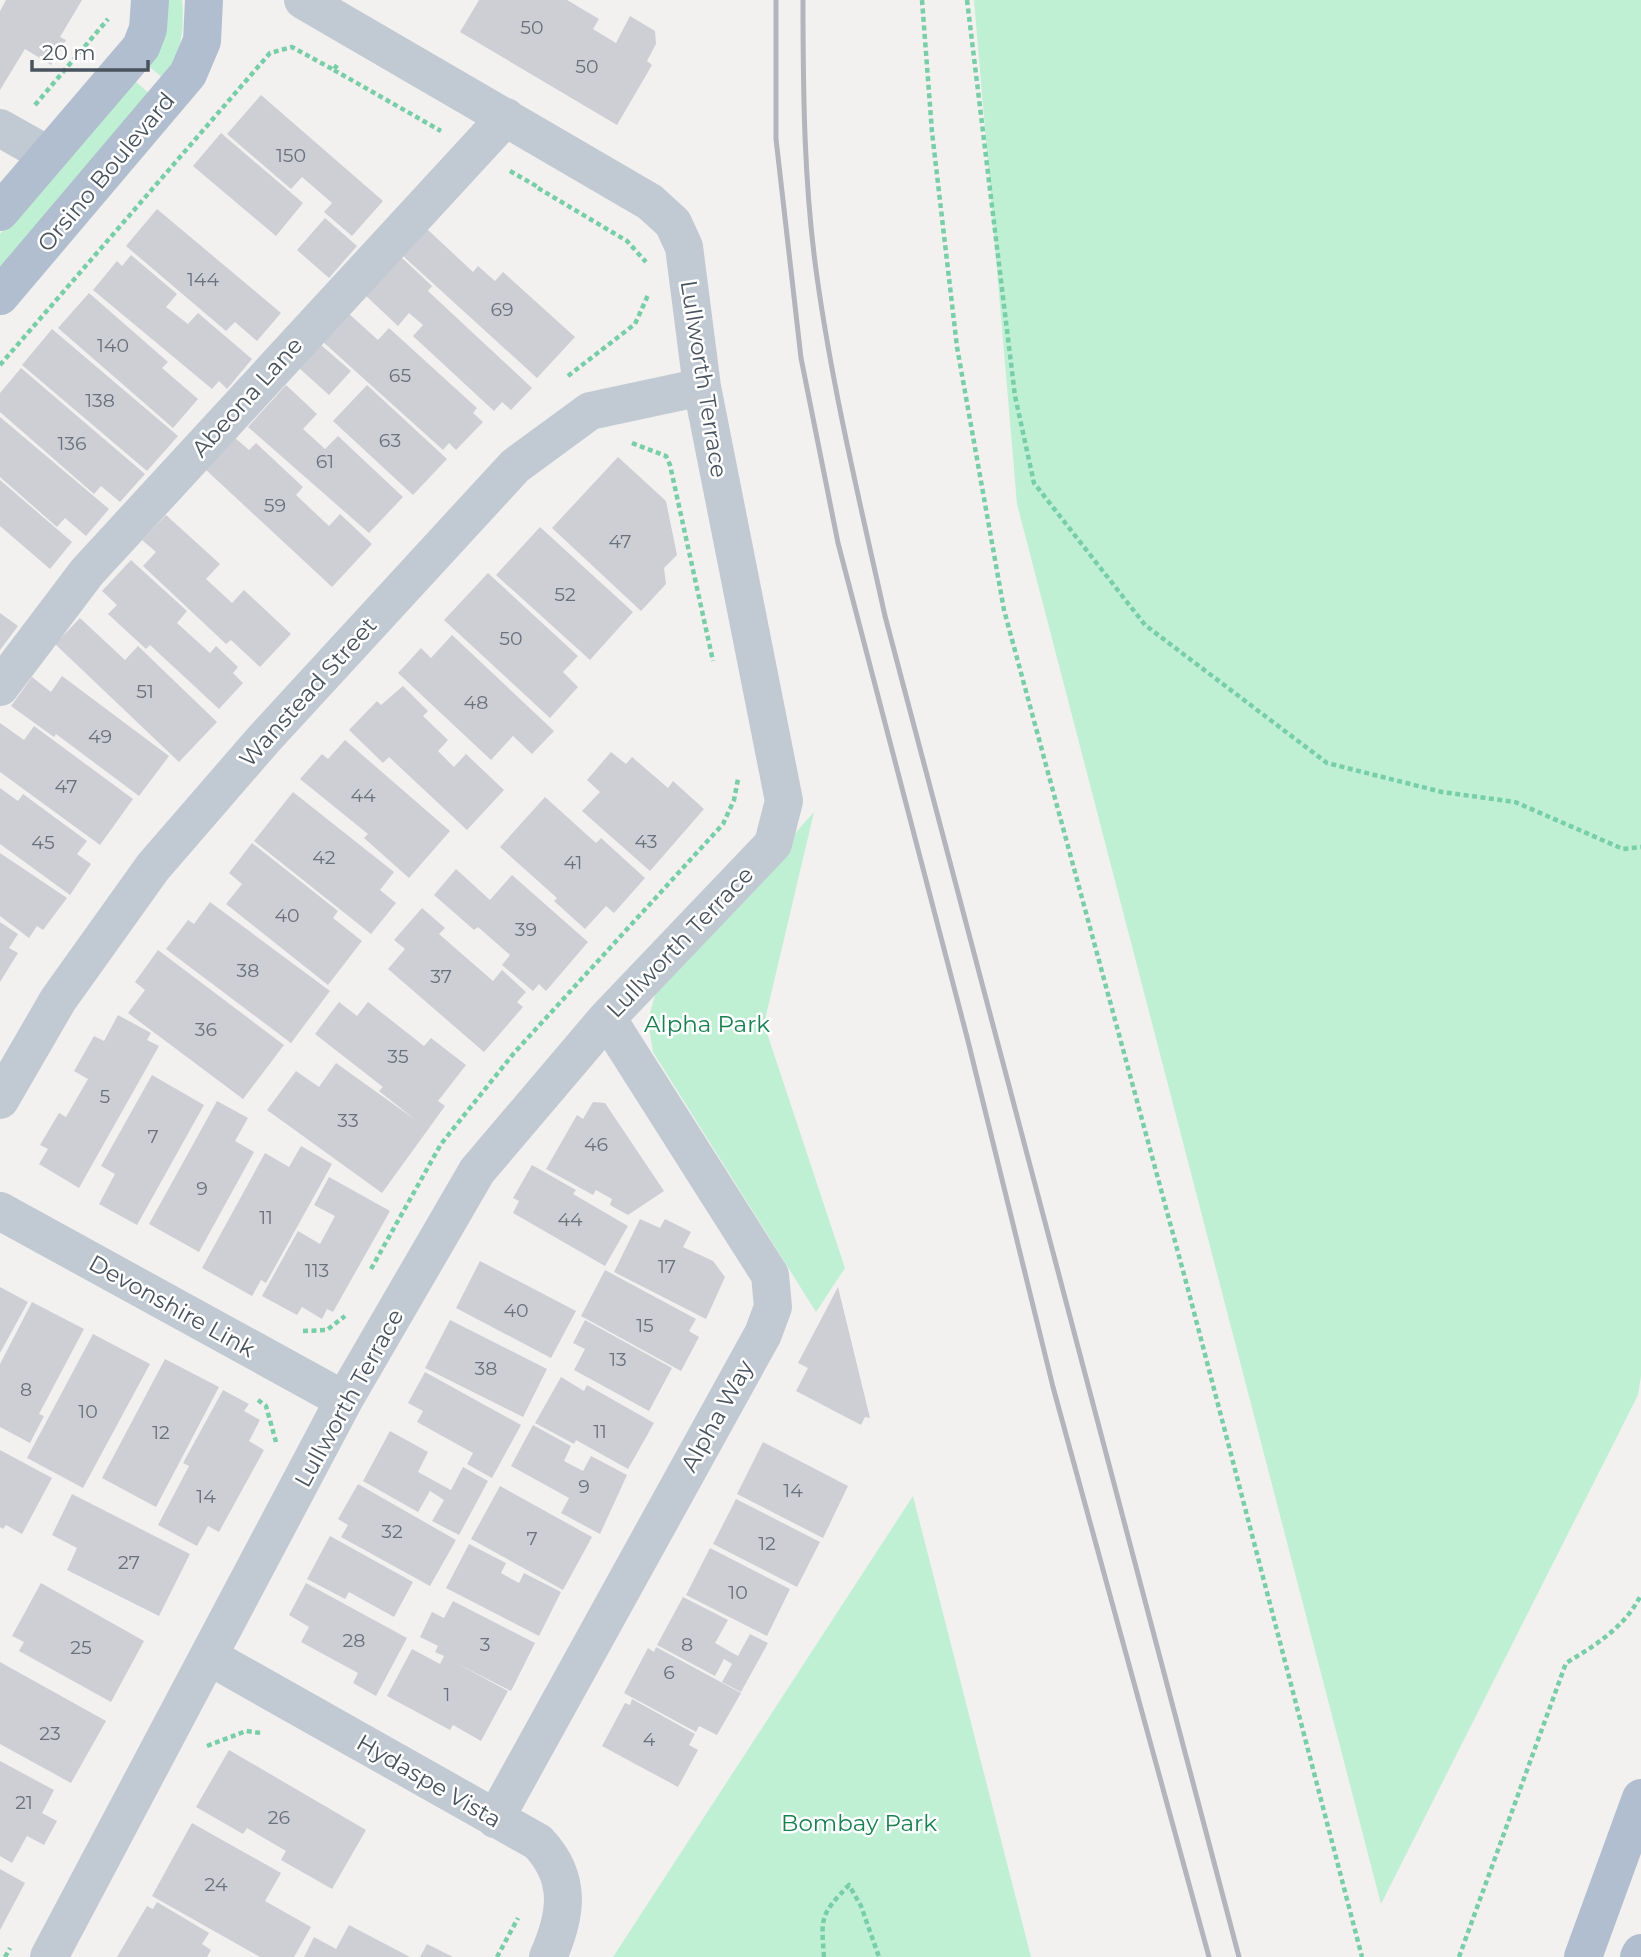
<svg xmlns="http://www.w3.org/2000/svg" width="1641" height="1957" font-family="Montserrat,sans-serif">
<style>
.green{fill:#bff0d4}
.building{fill:#cdcfd5}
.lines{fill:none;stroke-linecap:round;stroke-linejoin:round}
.path{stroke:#77cea7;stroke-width:4.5;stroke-dasharray:5 3.5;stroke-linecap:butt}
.minor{stroke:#c1cad2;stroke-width:38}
.major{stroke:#b0becf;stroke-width:38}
.rail{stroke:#b2b5bb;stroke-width:5}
.labels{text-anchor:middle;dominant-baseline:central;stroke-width:5;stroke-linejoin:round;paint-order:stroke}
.number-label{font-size:19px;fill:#69727c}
.street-label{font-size:23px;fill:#48535e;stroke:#fff}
.park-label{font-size:23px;fill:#178151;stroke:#fff}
</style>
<rect width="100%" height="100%" fill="#f3f0f0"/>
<path class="green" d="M167 0H182C185 29 181 55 164 79L146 64Z
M974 0H1641V1376L1638 1395 1381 1904 1017 504Z
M133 79 152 96 0 273V234Z
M814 812 764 1024 845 1268 816 1312 653 1052 648 1020 657 988Z
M913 1496 1031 1957H613Z"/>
<path class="building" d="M6 0H82L60 37 66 40 51 65 25 49 0 90V11Z
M479 0H567L599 19 593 29 616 43 630 16 655 31 656 44 647 61 652 65 617 125 460 32Z
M261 95 383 201 352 236 324 212 332 203 302 177 291 189 227 134Z
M221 133 303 203 276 236 193 166Z
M157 209 281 313 257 341 235 322 226 331 126 246Z
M325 218 357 246 329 278 297 250Z
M427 229 473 272 478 266 495 281 503 272 575 337 537 378 403 256Z
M131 255 177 294 166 307 188 324 198 313 252 359 227 389 219 381 212 389 93 290 117 261 122 266Z
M400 256 432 286 428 291 532 388 511 410 502 402 494 411 413 336 423 325 409 313 398 326 365 295Z
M89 293 168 362 162 368 198 399 173 428 58 328Z
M348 313 378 340 389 328 477 408 473 413 483 422 456 450 449 443 443 450 322 341Z
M52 329 178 436 147 471 22 365Z
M321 345 351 371 329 395 299 368Z
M21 368 145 474 120 502 101 486 94 494 0 412V393Z
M286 385 317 414 303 429 325 449 338 436 403 497 369 533 248 427Z
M367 385 447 459 413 495 333 421Z
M0 417 109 509 86 536 65 518 57 527 0 477Z
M234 437 249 450 256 443 303 487 296 495 329 526 340 514 372 544 332 587 205 469Z
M618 457 666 501 677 555 664 568 666 584 641 611 552 528Z
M0 480 72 542 50 569 0 526Z
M166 515 220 564 206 579 232 603 244 590 291 634 260 667 231 640 226 644 143 566 156 552 142 540Z
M540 527 633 612 590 660 496 575Z
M131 560 187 611 177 623 210 653 216 646 238 667 233 673 243 683 219 709 150 645 146 649 108 614 117 605 102 591Z
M488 573 578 656 563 672 578 687 550 718 444 620Z
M0 613 18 626 0 650Z
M80 618 125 660 138 646 217 722 179 762 55 644Z
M452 635 554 731 532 754 513 736 491 760 398 673 421 648 431 658Z
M62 676 169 756 139 796 56 734 54 737 11 706 32 677 51 692Z
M403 686 428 711 423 716 448 740 438 751 454 767 466 754 504 790 467 830 389 757 383 763 349 730 377 701 381 705Z
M0 723 24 740 34 726 133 799 100 845 0 772Z
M345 740 450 831 409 878 364 838 368 834 300 779 322 754 328 759Z
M611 752 626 764 632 757 668 788 673 781 704 809 650 871 582 811 600 792 587 780Z
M0 788 18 801 23 794 87 841 77 854 91 864 70 895 0 844Z
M293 792 394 872 380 890 396 903 371 934 254 841Z
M545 797 596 843 601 838 645 878 614 913 606 906 585 929 554 901 557 898 500 847Z
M252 843 338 911 333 918 362 941 328 985 226 904 242 884 229 873Z
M0 853 67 898 43 930 37 926 29 938 0 916Z
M456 869 490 900 512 875 588 942 546 991 539 984 533 991 502 965 510 955 478 927 474 930 434 895Z
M210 902 330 991 291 1043 166 949 188 920 194 924Z
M422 908 445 928 439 934 493 981 502 970 526 992 517 1002 523 1007 484 1052 388 969 405 949 394 940Z
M0 922 18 934 9 948 18 953 0 982Z
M158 950 284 1045 243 1099 128 1013 145 990 135 982Z
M339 1002 357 1016 368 1002 424 1046 431 1038 466 1065 438 1101 445 1106 382 1193 267 1110 296 1071 319 1087 336 1063 417 1121 379 1091 383 1087 315 1034Z
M118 1015 151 1033 147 1040 159 1046 79 1188 39 1164 48 1149 40 1145 59 1113 66 1117 88 1079 74 1071 94 1036 104 1041Z
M152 1075 204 1105 137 1225 99 1204 115 1174 101 1166Z
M217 1101 248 1118 235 1141 254 1152 199 1252 149 1224Z
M593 1102 605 1103 664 1191 628 1215 610 1205 612 1199 596 1190 593 1195 546 1169 577 1115 583 1119Z
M301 1146 332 1164 266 1283 261 1280 252 1296 202 1268 265 1153 289 1167Z
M532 1165 576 1190 573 1194 628 1226 605 1266 513 1213 519 1201 513 1198Z
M329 1177 390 1211 333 1312 327 1309 322 1319 302 1307 297 1315 262 1296 298 1231 320 1244 335 1216 314 1205Z
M640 1219 660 1228 665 1219 691 1232 683 1247 713 1261 725 1277 706 1319 614 1272Z
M480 1261 576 1311 551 1358 456 1308Z
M605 1270 696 1319 689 1331 699 1337 681 1371 581 1316Z
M0 1287 28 1302 0 1353Z
M838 1287 870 1418 865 1417 861 1425 796 1391 808 1368 798 1363Z
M32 1302 84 1329 39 1414 44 1416 30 1443 0 1427V1364Z
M450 1320 547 1369 523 1417 425 1368Z
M585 1320 672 1368 649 1411 574 1370 585 1349 573 1343Z
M93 1334 150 1364 83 1488 27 1458Z
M165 1359 219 1387 156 1507 102 1478Z
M425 1372 521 1425 492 1478 467 1464 473 1453 417 1422 423 1411 408 1403Z
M561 1377 584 1391 587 1385 654 1423 628 1469 576 1440 574 1444 535 1423Z
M223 1390 249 1404 244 1411 260 1420 249 1441 264 1450 219 1532 208 1526 197 1546 158 1525 189 1466 183 1463Z
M533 1425 571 1446 564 1461 583 1471 591 1456 627 1475 600 1534 561 1513 569 1498 511 1466Z
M390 1431 428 1452 418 1472 451 1490 463 1467 488 1481 459 1535 432 1521 444 1500 430 1491 418 1512 363 1481Z
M763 1442 848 1486 823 1538 737 1494Z
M0 1450 52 1478 22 1534 6 1525 3 1529 0 1527Z
M358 1484 456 1540 430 1586 341 1537 348 1525 338 1519Z
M500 1486 592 1537 563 1590 471 1539Z
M72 1494 190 1554 159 1616 67 1570 77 1548 52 1535Z
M736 1499 820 1542 797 1587 713 1544Z
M330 1536 413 1582 394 1617 349 1592 345 1599 307 1579Z
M469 1544 506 1563 501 1573 519 1583 524 1573 561 1592 539 1636 446 1588Z
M710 1548 790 1589 767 1636 686 1595Z
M41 1583 144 1641 111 1702 19 1651 24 1642 12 1636Z
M306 1583 407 1638 376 1696 353 1683 358 1673 301 1642 309 1627 289 1615Z
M683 1597 728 1620 715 1643 738 1656 750 1634 768 1643 741 1692 722 1682 732 1664 724 1659 715 1676 657 1645Z
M453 1601 535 1643 511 1691 456 1663 508 1691 481 1741 453 1725 450 1730 387 1696 412 1649 440 1664 444 1656 435 1652 438 1646 420 1637 432 1612 444 1618Z
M656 1647 741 1693 717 1735 699 1726 696 1732 624 1693 648 1648 654 1652Z
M0 1662 106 1721 71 1783 0 1744Z
M632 1699 695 1734 689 1745 698 1750 678 1787 602 1746 625 1703 630 1705Z
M229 1750 366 1830 332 1889 281 1860 286 1851 247 1828 243 1834 196 1807Z
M0 1761 54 1790 42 1813 57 1821 44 1845 27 1836 12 1863 0 1856Z
M192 1823 281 1873 265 1901 311 1927 294 1957H260L152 1896Z
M0 1869 25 1883 0 1930Z
M157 1902 209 1933 202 1944 211 1950 207 1957H117L147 1906 153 1909Z
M349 1925 410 1957H304L314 1937 336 1949Z
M427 1944 453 1957H420Z"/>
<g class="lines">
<path class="path" d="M922 0 932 132 957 347 1004 610 1189 1293 1362 1957
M967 0 1015 396 1034 483 1145 625 1327 763 1442 792 1515 802 1623 849 1641 847
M334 70 441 131
M35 105 108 19
M510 171 538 187
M538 188 627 241 646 262
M0 365 270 53 292 47 334 70 337 65
M568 376 635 324 648 295
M632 443 666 456 670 465 713 661
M371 1269 441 1144 514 1053 723 824 734 800 738 779
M303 1331 327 1330 345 1316
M258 1400 266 1406 276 1442
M207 1746 246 1731 261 1733
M5 1957 10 1948
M497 1957 518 1918
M824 1957C821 1917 820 1915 849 1885L861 1906 879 1957
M1459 1957 1566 1663C1596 1645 1625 1627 1641 1595"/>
<path class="minor" d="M0 128 48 155
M0 687 87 572 506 117
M0 1100 58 1000 153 867 263 740 515 466 590 411 702 387
M0 1211 344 1400
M210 1657 538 1842C572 1878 567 1914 548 1957
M495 1819 763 1334 773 1307 770 1275 607 1018
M49 1957 344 1400 477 1171 607 1018 773 844 784 801 702 387 684 247 673 223 650 202 303 0"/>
<path class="major" d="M0 212 141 47 148 29 150 0
M0 296 188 74 202 41 204 0
M1583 1957 1641 1798
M1639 1957 1641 1953"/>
<path class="rail" d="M776 0V139L801 358 838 543 967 1037 1053 1387 1209 1957
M803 0C803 92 804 186 817 277 833 391 860 503 885 616L1239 1957"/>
</g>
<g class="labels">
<g class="number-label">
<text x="532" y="27">50</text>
<text x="587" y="66">50</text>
<text x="291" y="155">150</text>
<text x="203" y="279">144</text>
<text x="502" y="309">69</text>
<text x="113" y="345">140</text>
<text x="400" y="375">65</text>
<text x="100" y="400">138</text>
<text x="390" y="440">63</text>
<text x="72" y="443">136</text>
<text x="325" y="461">61</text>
<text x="275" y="505">59</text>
<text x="620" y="541">47</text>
<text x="565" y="594">52</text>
<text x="511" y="638">50</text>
<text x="145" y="691">51</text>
<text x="476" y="702">48</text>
<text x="100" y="736">49</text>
<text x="66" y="786">47</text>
<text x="363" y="795">44</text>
<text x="646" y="841">43</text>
<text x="43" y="842">45</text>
<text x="324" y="857">42</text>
<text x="573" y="862">41</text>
<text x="287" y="915">40</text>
<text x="526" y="929">39</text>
<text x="248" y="970">38</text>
<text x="441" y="976">37</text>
<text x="206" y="1029">36</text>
<text x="398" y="1056">35</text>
<text x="105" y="1096">5</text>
<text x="348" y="1120">33</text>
<text x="153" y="1136">7</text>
<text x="596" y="1144">46</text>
<text x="202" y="1188">9</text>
<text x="266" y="1217">11</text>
<text x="570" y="1219">44</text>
<text x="667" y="1266">17</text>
<text x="317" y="1270">113</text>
<text x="516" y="1310">40</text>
<text x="645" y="1325">15</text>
<text x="618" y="1359">13</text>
<text x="486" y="1368">38</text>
<text x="26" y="1389">8</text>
<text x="88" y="1411">10</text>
<text x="600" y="1431">11</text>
<text x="161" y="1432">12</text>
<text x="584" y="1486">9</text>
<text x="793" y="1490">14</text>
<text x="206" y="1496">14</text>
<text x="392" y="1531">32</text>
<text x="532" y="1538">7</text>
<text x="767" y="1543">12</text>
<text x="129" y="1562">27</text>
<text x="738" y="1592">10</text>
<text x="354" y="1640">28</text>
<text x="485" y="1644">3</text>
<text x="687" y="1644">8</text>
<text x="81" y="1647">25</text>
<text x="669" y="1672">6</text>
<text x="447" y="1694">1</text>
<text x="50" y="1733">23</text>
<text x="649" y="1739">4</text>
<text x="24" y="1802">21</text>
<text x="279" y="1817">26</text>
<text x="216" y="1884">24</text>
</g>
<g class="street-label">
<text transform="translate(106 172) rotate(-50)">Orsino Boulevard</text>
<text transform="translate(704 379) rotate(81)">Lullworth Terrace</text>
<text transform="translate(247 397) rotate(-48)">Abeona Lane</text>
<text transform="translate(308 692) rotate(-48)">Wanstead Street</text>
<text transform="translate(680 942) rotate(-46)">Lullworth Terrace</text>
<text transform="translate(172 1306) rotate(29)">Devonshire Link</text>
<text transform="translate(349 1398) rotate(-61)">Lullworth Terrace</text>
<text transform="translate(717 1416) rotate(-61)">Alpha Way</text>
<text transform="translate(429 1781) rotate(30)">Hydaspe Vista</text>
</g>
<g class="park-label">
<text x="707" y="1024">Alpha Park</text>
<text x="859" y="1823">Bombay Park</text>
</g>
</g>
<path d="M32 60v10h116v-10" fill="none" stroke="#48535e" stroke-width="3.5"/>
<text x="42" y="60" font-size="21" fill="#48535e" stroke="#ffffff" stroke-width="5" paint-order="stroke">20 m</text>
</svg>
